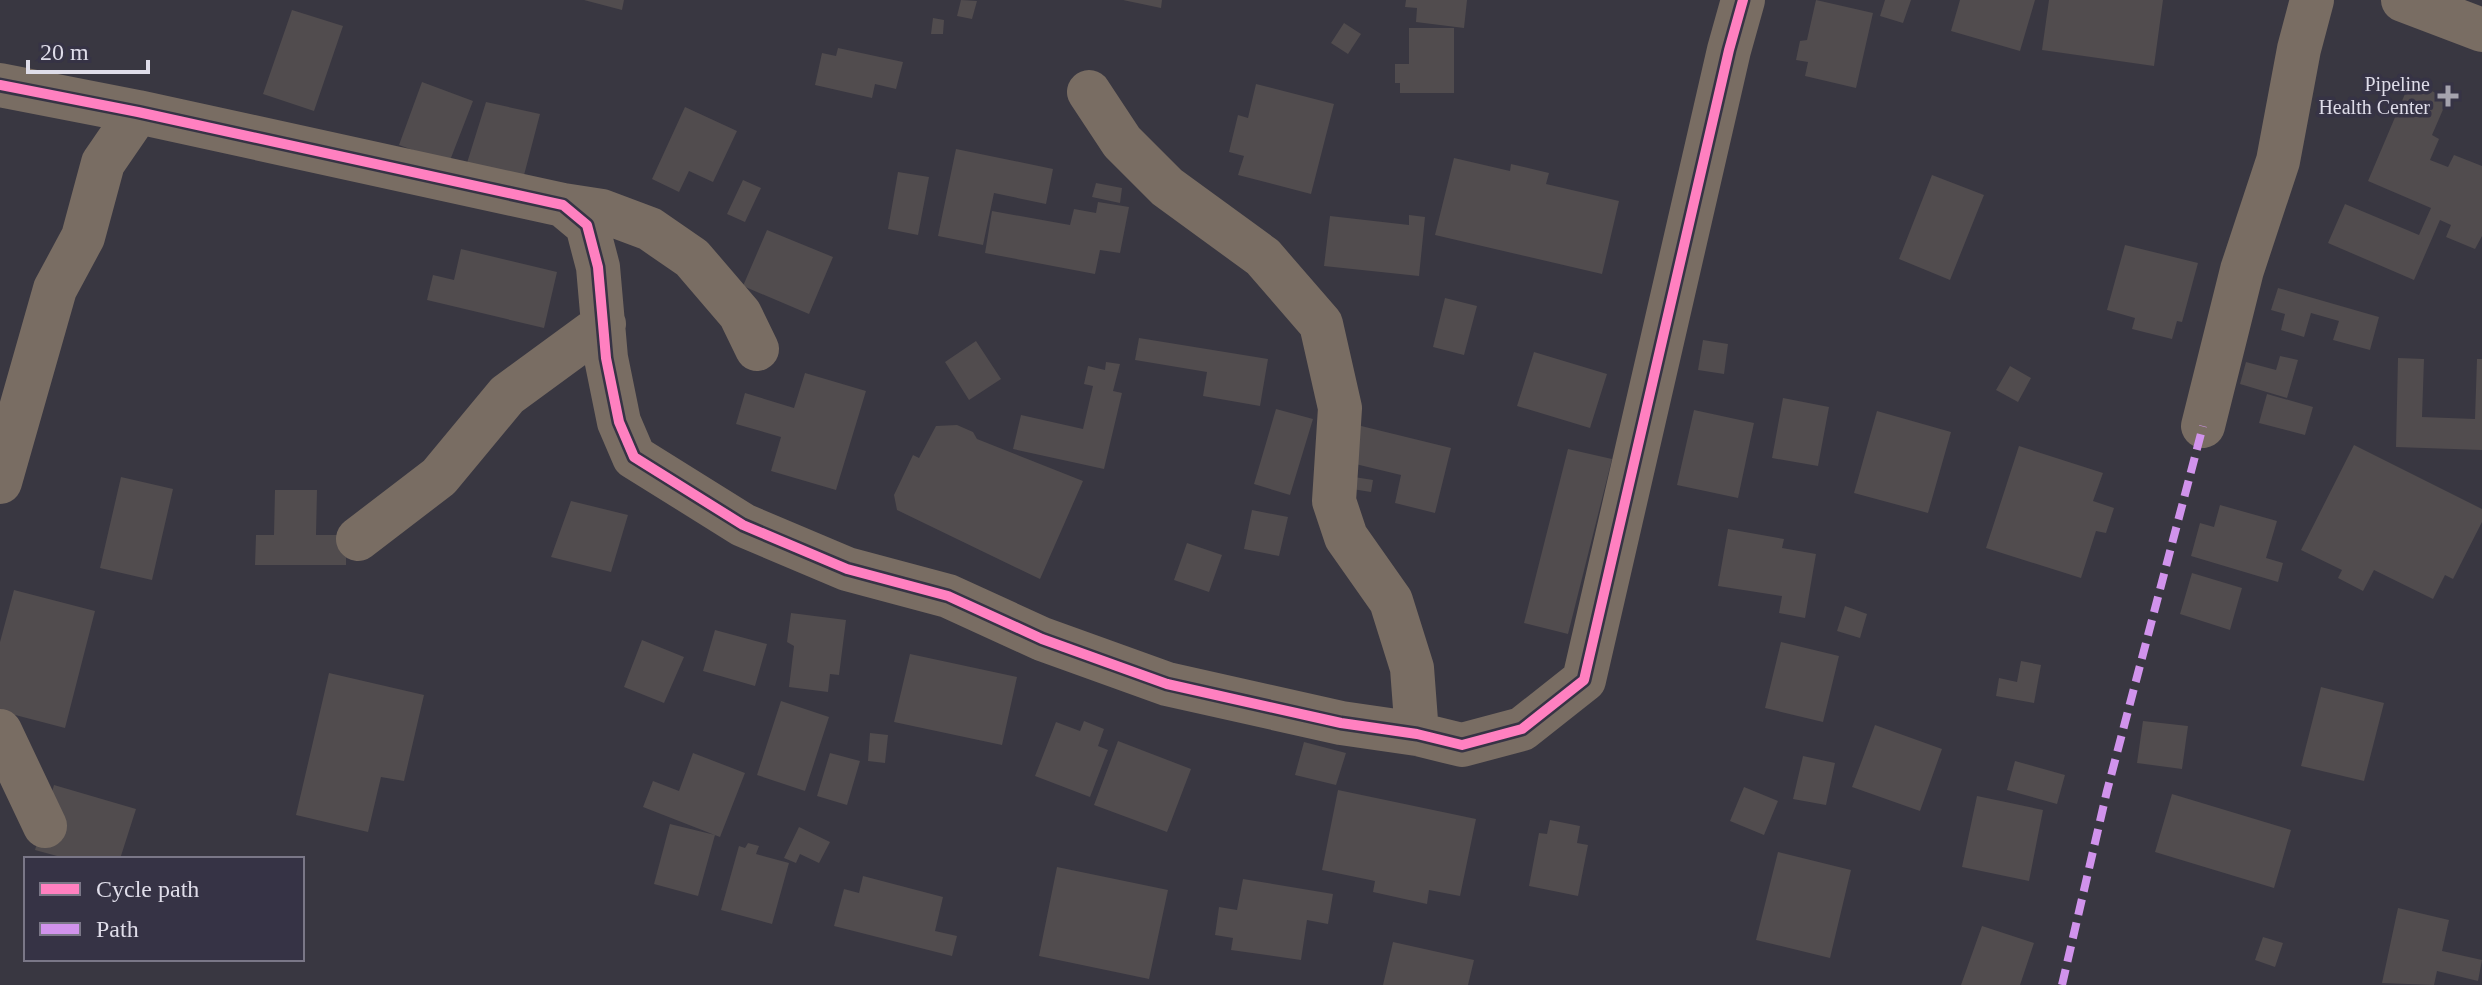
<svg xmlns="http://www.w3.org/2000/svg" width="2482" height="985" font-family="'Times New Roman',serif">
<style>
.building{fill:#514c4e}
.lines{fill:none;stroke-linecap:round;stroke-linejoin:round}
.minor{stroke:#796d63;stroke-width:44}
.quiet{stroke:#d193ec;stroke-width:8;stroke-dasharray:16 8;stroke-linecap:butt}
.cycleway-casing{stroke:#363345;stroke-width:15}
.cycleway{stroke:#ff80c0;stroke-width:10}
.poi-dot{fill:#a5a3ae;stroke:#363345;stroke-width:3}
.labels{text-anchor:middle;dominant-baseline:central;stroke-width:7;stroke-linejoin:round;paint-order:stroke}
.poi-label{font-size:20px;fill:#dfdde9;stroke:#363345;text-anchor:end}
</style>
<rect width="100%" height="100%" fill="#393741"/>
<path class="building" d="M584 0H624L622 10Z
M961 0 977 1 972 19 957 16Z
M1123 0H1162L1161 8Z
M1406 0H1467L1464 28 1416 22 1417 8 1405 7Z
M1816 0 1873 13 1856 88 1805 76 1808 62 1796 60 1800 41 1807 40Z
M1885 0H1911L1903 23 1880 16Z
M1960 0H2035L2020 51 1951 31Z
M2049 0H2163L2154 66 2042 50Z
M292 10 343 26 314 111 263 94Z
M933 18 944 20 943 34H931Z
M1344 23 1361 34 1348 54 1331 43Z
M1409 28H1454V93H1400V83H1395V64H1409Z
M838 48 903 62 896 89 875 84 872 98 815 85 822 53 836 56Z
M422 82 473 101 449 163 399 145Z
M2410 82 2448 98 2432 135 2439 139 2430 160 2448 167 2454 155 2482 166V236L2475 249 2446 237 2451 225 2440 220 2414 280 2328 243 2345 204 2419 235 2431 208 2368 181Z
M1256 84 1334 104 1311 194 1238 175 1244 156 1229 152 1238 115 1248 118Z
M486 102 540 114 523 179 467 163Z
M685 107 737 131 713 182 689 171 679 192 652 179Z
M956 149 1053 169 1046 204 994 193 983 245 938 236Z
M1454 158 1510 171 1511 164 1549 173 1546 184 1619 201 1602 274 1435 235Z
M898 172 929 177 918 235 888 229Z
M1932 175 1984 195 1950 280 1899 259Z
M743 180 761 188 745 222 727 214Z
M1096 183 1122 188 1120 203 1092 197Z
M1098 202 1129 207 1120 253 1100 250 1095 274 985 253 992 211 1070 225 1074 209 1096 213Z
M1409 215 1425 217 1419 276 1324 266 1330 216 1409 225Z
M767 230 833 257 809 314 743 286Z
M2125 245 2198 263 2182 322 2177 321 2172 339 2132 329 2135 318 2107 310Z
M461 249 557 272 544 328 427 300 433 275 454 280Z
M2278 288 2379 317 2370 350 2333 340 2339 321 2311 313 2304 337 2281 330 2285 314 2271 310Z
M1445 298 1477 306 1464 355 1433 347Z
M1139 338 1268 359 1260 406 1203 396 1207 372 1135 360Z
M1703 340 1728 344 1724 374 1698 370Z
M976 341 1001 379 969 400 945 362Z
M1534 352 1607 374 1590 428 1517 406Z
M2280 356 2298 360 2287 398 2240 384 2246 362 2276 370Z
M2398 358 2424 359 2422 417 2475 419 2477 359H2482V450L2396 447Z
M1106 362 1120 364 1113 391 1122 393 1104 469 1013 449 1021 415 1083 429 1093 386 1084 384 1088 366 1105 370Z
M2010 366 2031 378 2018 402 1996 390Z
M805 373 866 391 836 490 771 471 781 437 736 424 745 393 794 408Z
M2267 394 2313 407 2305 435 2259 423Z
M1783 398 1829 407 1818 466 1772 458Z
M1276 409 1313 419 1290 495 1254 484Z
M1694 410 1754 423 1738 498 1677 485Z
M1877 411 1951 432 1928 513 1854 493Z
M1353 424 1451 448 1435 513 1395 503 1401 475 1343 461Z
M957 425 973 432 977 439 1083 481 1040 579 897 510 894 495 913 455 919 458 936 426Z
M2354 445 2482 509V522L2453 579 2445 575 2433 599 2374 570 2363 591 2338 578 2342 570 2301 550Z
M2019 446 2103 473 2093 501 2114 508 2106 533 2096 531 2081 578 1986 548Z
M1568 449 1612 459 1568 634 1524 623Z
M121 477 173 489 152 580 100 568Z
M1354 477 1373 480 1371 492 1352 489Z
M275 490H317L316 535H346V565H255L256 535H274Z
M571 501 628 515 611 572 551 557Z
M2220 505 2277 521 2266 558 2283 563 2278 582 2191 556 2200 523 2214 527Z
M1252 510 1288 517 1279 556 1244 549Z
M1728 529 1784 539 1782 548 1816 554 1805 618 1779 613 1782 596 1718 586Z
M1187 543 1222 555 1209 592 1174 580Z
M2192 573 2242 588 2230 630 2180 614Z
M14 590 95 611 65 728 0 711V642Z
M1845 606 1867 614 1860 638 1837 631Z
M791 613 846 620 839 675 830 674 828 692 789 687 794 646 787 642Z
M715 630 767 644 755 686 703 671Z
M642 640 684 657 664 703 624 687Z
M1781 642 1839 656 1823 722 1765 708Z
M910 654 1017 677 1002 745 894 722Z
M2021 661 2041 665 2034 703 1996 696 1999 678 2017 682Z
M329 673 424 695 404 781 381 777 368 832 296 815Z
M2321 687 2384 703 2364 781 2301 766Z
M781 701 829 717 805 791 757 775Z
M1084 721 1104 729 1098 746 1108 750 1090 797 1035 776 1056 722 1080 731Z
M2143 721 2188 726 2182 769 2137 763Z
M1875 725 1942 749 1920 811 1852 787Z
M870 733 888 735 885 763 868 761Z
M1118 741 1191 769 1167 832 1094 805Z
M1304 742 1346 753 1336 785 1295 775Z
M693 753 745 773 720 837 643 807 653 781 679 791Z
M830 753 860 761 847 805 817 796Z
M1803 756 1835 763 1826 805 1793 799Z
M2015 761 2065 775 2057 804 2007 790Z
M54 785 136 809 120 859H68L35 850Z
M1744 787 1778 801 1764 835 1730 821Z
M1338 790 1476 819 1460 896 1429 890 1427 904 1373 892 1375 881 1322 870Z
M2172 794 2291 830 2274 888 2155 852Z
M1977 796 2043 810 2029 881 1962 867Z
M1550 820 1580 826 1577 843 1588 845 1578 896 1529 886 1539 833 1547 834Z
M670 824 715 835 698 896 654 884Z
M799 827 830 842 819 863 800 854 796 863 784 858Z
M748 843 759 846 756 854 789 863 772 924 721 910 739 846 745 848Z
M1778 852 1851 870 1830 958 1756 940Z
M1057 867 1168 890 1149 979 1039 956Z
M863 876 943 897 935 931 957 936 952 956 834 926 844 889 859 893Z
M1243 879 1333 894 1328 924 1307 920 1301 960 1231 950 1233 938 1215 935 1219 907 1237 910Z
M2398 908 2449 920 2442 951 2482 960 2478 981 2437 971 2434 985 2382 983Z
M1982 926 2034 943 2020 985H1961Z
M2263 937 2283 943 2275 967 2255 960Z
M1393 942 1474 960 1468 985H1383Z"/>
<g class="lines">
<path class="minor" d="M2403 0 2482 30
M0 85 138 112 563 205 587 225 598 267 606 358 619 422 634 457 743 525 847 569 948 596 1042 639 1167 684 1341 723 1417 734 1462 745 1522 729 1584 680 1729 50 1743 0
M1089 92 1122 142 1167 187 1263 257 1321 324 1340 408 1334 501 1346 537 1391 601 1412 668 1417 734
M563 205 602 211 650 229 692 258 740 314 757 349
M2203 426 2242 270 2278 161 2299 49 2312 0
M0 482 55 289 83 237 103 163 138 112
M358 539 439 477 507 395 604 324
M0 731 45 826"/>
<path class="quiet" d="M2062 985 2107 791 2203 426"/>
<defs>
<path id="cycleway" d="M0 85 138 112 563 205 587 225 598 267 606 358 619 422 634 457 743 525 847 569 948 596 1042 639 1167 684 1341 723 1417 734 1462 745 1522 729 1584 680 1729 50 1743 0"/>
</defs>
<use href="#cycleway" class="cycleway-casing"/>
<use href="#cycleway" class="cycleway"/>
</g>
<path class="poi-dot" d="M2444 84h8v8h8v8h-8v8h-8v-8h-8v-8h8z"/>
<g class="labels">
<g class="poi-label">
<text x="2430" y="84">Pipeline<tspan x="2430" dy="23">Health Center</tspan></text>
</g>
</g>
<rect x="24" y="857" width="280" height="104" fill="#363345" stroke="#7a7787" stroke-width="2"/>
<rect x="40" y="883" width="40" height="12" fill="#ff80c0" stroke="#7a7787" stroke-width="2"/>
<text x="96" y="897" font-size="24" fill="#dfdde9">Cycle path</text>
<rect x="40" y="923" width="40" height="12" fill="#d193ec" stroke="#7a7787" stroke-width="2"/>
<text x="96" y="937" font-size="24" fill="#dfdde9">Path</text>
<path d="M28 60v12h120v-12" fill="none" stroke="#dfdde9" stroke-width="4"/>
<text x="40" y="60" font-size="24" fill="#dfdde9" stroke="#363345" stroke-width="6" paint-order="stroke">20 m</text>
</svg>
